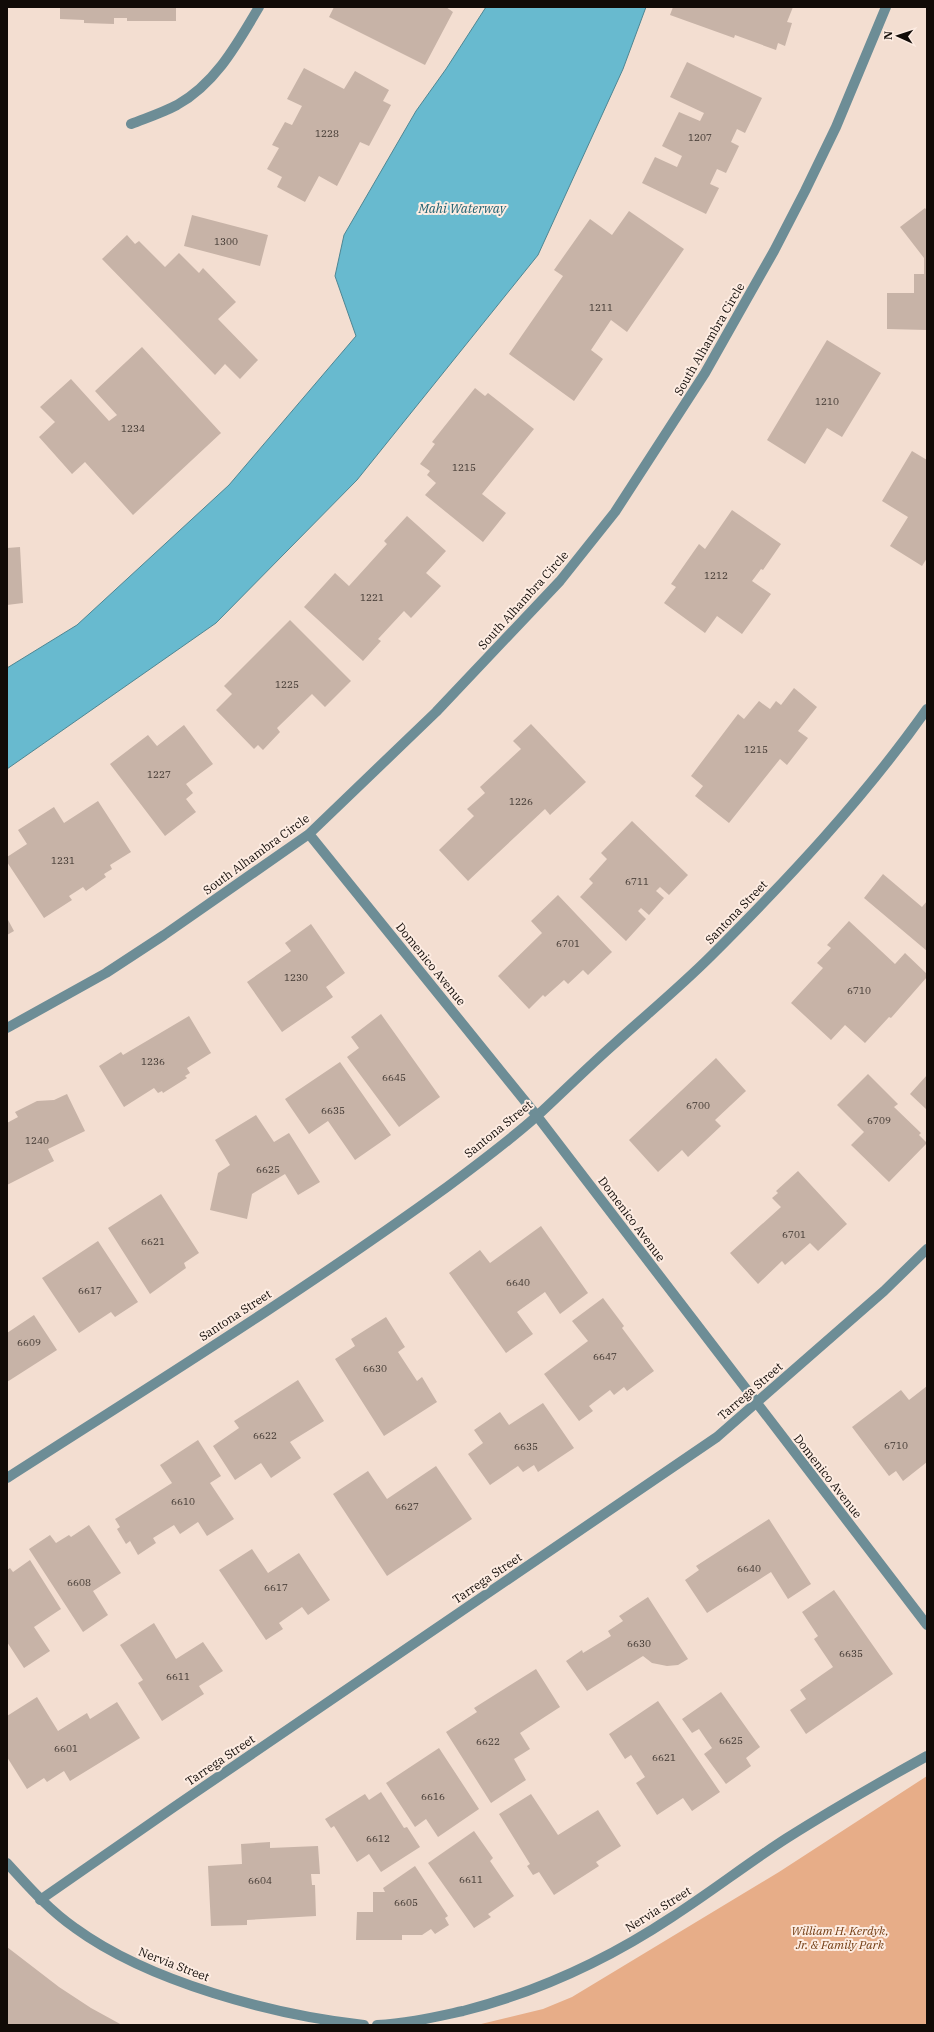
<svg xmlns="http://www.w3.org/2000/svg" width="934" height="2032" font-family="'IBM Plex Serif',serif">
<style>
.green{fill:#e7ad88}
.water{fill:#68bacf;stroke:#4e8693}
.building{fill:#c7b3a7}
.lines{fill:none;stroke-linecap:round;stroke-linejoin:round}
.minor{stroke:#6d8d96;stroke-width:10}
.labels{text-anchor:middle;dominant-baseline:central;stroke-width:4;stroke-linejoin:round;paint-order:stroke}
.number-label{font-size:10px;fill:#3e352f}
.street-label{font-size:12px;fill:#110b07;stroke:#fdece2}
.park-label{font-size:12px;font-style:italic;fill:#743e14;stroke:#fdece2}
.water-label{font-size:13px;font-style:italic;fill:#1e6070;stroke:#fdece2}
</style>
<rect width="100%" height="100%" fill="#f3ded1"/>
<path class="green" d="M927 1776V2025H477L543 2009 572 1997 779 1872Z"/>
<path class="water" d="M486 7H646L623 69 538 255 357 480 216 623 7 769V668L77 625 229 485 356 336 335 276 344 235 416 111 446 69Z"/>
<path class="building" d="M60 7H176V21H127V18H114V24L84 23V20L60 19Z
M334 7H446L453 12 425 65 329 17Z
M673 7H793L787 22 792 23 785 46 778 43 776 50 735 35 734 38 670 15Z
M687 62 762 98 745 133 737 129 731 142 739 146 726 173 717 169 710 184 719 188 706 214 642 183 655 157 677 167 682 156 662 146 679 112 700 121 704 113 670 97Z
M304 68 344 89 355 71 389 90 383 101 391 105 369 146 360 142 337 186 319 176 305 202 277 187 282 177 267 169 279 148 272 145 285 122 292 125 302 106 287 99Z
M925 208 927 211V330L887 329V293H914V274H924V258L900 227Z
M629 211 684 249 627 332 611 320 591 350 603 359 574 401 509 354 563 276 554 270 590 219 612 235Z
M192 215 268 235 260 266 184 246Z
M127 235 135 244 139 241 165 267 179 253 199 273 203 268 236 302 218 319 258 360 240 379 225 364 215 375 102 259Z
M827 340 881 373 842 437 827 428 805 464 767 440Z
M142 347 221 433 133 515 85 462 72 474 39 437 55 422 40 407 71 379 109 421 117 415 95 391Z
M475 388 485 396 488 393 534 429 482 494 506 513 483 542 425 495 436 483 427 475 430 471 420 464 435 444 432 442Z
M912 451 927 460V558L922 566 890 546 908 517 882 501Z
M732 510 781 544 763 570 761 569 752 581 771 594 742 634 717 616 705 633 664 603 676 587 671 584 699 544 705 549Z
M407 516 446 551 426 573 441 586 411 618 404 611 378 639 381 641 363 661 304 607 335 573 349 586 387 544 384 541Z
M20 547 23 603 7 605V548Z
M290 620 351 681 325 707 312 694 277 728 280 732 263 750 258 745 254 749 216 710 232 694 224 686Z
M794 688 817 707 798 731 808 738 787 765 780 759 729 823 695 796 703 786 691 776 738 714 744 719 759 701 770 709 776 701 781 705Z
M531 724 586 782 550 815 545 809 468 881 439 850 474 816 467 809 485 793 480 787 521 749 513 741Z
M184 725 213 764 186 784 193 793 186 799 196 812 165 836 110 764 148 735 157 746Z
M98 801 131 852 110 865 112 869 104 874 106 877 86 891 83 887 69 896 72 900 44 918 7 862V857L27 844 18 830 54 807 64 823Z
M632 821 688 875 669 895 660 887 656 891 664 898 649 915 641 908 638 911 646 919 626 941 580 897 593 883 589 879 607 859 601 853Z
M883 874 922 907 927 901V951L864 898Z
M558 895 612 952 588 975 583 970 568 984 564 980 545 997 543 995 529 1009 498 976 542 933 531 921Z
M7 918 14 931 7 935Z
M849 921 895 964 905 953 927 974V977L891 1018 889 1017 865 1043 845 1025 831 1040 791 1003 823 968 817 963 831 948 827 945Z
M311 924 345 973 326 987 333 997 282 1032 247 982 291 951 285 943Z
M381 1014 440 1097 399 1127 347 1057 359 1048 351 1037Z
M189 1016 211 1053 187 1068 190 1073 185 1076 187 1078 163 1093 162 1091 158 1093 154 1088 124 1107 99 1066 121 1052 123 1055Z
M716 1058 746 1091 715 1120 721 1126 688 1157 682 1150 658 1172 629 1140Z
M340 1062 391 1135 355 1160 328 1121 309 1134 285 1099Z
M868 1074 898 1104 894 1107 921 1133 919 1135 927 1143 889 1182 851 1145 864 1132 837 1105Z
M927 1075V1110L910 1094Z
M67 1094 85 1131 48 1149 54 1161 7 1185V1123L18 1117 15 1112 37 1101 54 1100Z
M256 1115 274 1142 289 1133 320 1182 298 1195 285 1174 252 1194 247 1219 210 1210 218 1173 230 1165 215 1140Z
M798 1171 847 1224 818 1251 810 1243 785 1265 782 1261 758 1284 730 1253 781 1207 772 1198 778 1193 776 1191Z
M161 1194 199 1253 184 1263 186 1268 150 1294 108 1228Z
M541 1226 588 1293 560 1314 545 1292 517 1312 533 1334 506 1353 449 1273 480 1250 490 1263Z
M98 1241 138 1302 115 1317 111 1312 79 1333 42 1278Z
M603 1298 624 1326 622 1328 654 1371 627 1391 624 1387 614 1395 610 1390 589 1406 593 1411 579 1421 544 1374 588 1341 572 1321Z
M34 1315 57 1350 7 1382V1333Z
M386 1317 405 1347 398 1352 417 1381 422 1377 437 1402 384 1436 335 1359 355 1346 351 1339Z
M298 1380 324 1421 290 1442 301 1458 271 1478 261 1463 235 1480 213 1446 239 1428 234 1421Z
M927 1386V1462L903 1481 896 1471 889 1476 852 1427 901 1390 909 1400Z
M543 1403 574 1448 538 1472 534 1465 523 1472 518 1466 490 1485 468 1454 483 1443 474 1430 500 1412 509 1425Z
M198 1440 221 1476 210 1483 234 1519 207 1536 198 1522 180 1534 174 1525 153 1538 156 1543 138 1555 130 1541 126 1544 117 1529 120 1527 115 1519 172 1483 160 1465Z
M436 1466 472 1519 387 1576 333 1494 368 1471 387 1499Z
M769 1519 811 1584 788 1599 771 1572 707 1613 685 1580 699 1570 696 1566Z
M89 1525 121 1573 93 1591 108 1615 83 1632 29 1549 50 1535 56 1543 69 1535 71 1537Z
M252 1549 268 1573 299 1553 330 1600 308 1615 302 1607 279 1623 283 1629 266 1640 219 1570Z
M30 1560 61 1609 34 1627 50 1651 24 1668 7 1642V1570L10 1568 13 1572Z
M834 1590 893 1674 806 1734 790 1710 806 1699 800 1690 833 1667 814 1639 818 1636 802 1612Z
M648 1597 688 1659 678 1665 667 1666 652 1663 643 1656 587 1691 566 1661 582 1650 583 1653 611 1636 608 1631 623 1621 619 1616Z
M154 1623 176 1659 203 1642 223 1671 199 1686 204 1694 162 1721 138 1683 143 1680 120 1645Z
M536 1669 560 1707 520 1733 530 1749 514 1759 526 1780 491 1803 446 1732 477 1712 474 1708Z
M721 1692 760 1747 746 1758 751 1766 726 1784 704 1754 712 1748 699 1729 692 1733 682 1719Z
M37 1697 58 1731 87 1713 90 1719 117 1702 140 1738 70 1781 64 1771 47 1782 44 1778 27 1789 7 1757V1716Z
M658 1701 720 1792 692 1811 683 1798 657 1815 636 1783 645 1777 631 1755 625 1759 609 1734Z
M439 1748 479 1809 438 1837 426 1819 415 1827 386 1783Z
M381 1792 404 1828 407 1827 420 1847 381 1872 369 1854 357 1862 334 1826 331 1828 325 1819 365 1794 369 1800Z
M531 1794 558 1835 598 1810 621 1846 596 1862 599 1866 554 1895 539 1872 533 1875 527 1866 530 1864 499 1814Z
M474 1831 493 1858 490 1861 514 1896 488 1914 491 1917 474 1928 428 1863Z
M270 1842V1848L318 1846 320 1874H311L312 1885H315L316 1916 247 1920V1925L211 1926 208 1866 242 1864 241 1844Z
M415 1866 448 1916 445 1918 449 1925 435 1934 431 1929 422 1935H402V1940H356L357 1912H373V1892H385L383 1888Z
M7 1947 59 1987 91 2008 122 2025H7Z"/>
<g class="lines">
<path class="minor" d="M131 124C146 118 162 113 177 105 216 83 237 44 259 7
M309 834 537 1116 927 1625
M7 1028 106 973 164 935 309 834 436 712 560 581 615 512 705 373 774 251 805 191 836 127 886 7
M7 1478C155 1383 305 1290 447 1187 478 1164 509 1141 538 1115 563 1092 587 1068 613 1045 646 1015 680 987 712 955 789 878 864 798 927 709
M7 1863C28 1886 49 1910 75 1928 149 1982 273 2015 364 2025
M40 1900 174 1807 717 1437 884 1291 927 1249
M377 2025C406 2024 435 2017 463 2011 538 1992 607 1960 672 1917 711 1892 748 1863 787 1838 833 1809 880 1782 927 1756"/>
</g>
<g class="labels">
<g class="number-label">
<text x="327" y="133">1228</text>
<text x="700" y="137">1207</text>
<text x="226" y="241">1300</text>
<text x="601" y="307">1211</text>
<text x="827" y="401">1210</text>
<text x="133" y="428">1234</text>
<text x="464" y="467">1215</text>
<text x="716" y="575">1212</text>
<text x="372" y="597">1221</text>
<text x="287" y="684">1225</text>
<text x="756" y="749">1215</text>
<text x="159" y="774">1227</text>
<text x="521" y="801">1226</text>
<text x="63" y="860">1231</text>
<text x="637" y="881">6711</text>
<text x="568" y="943">6701</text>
<text x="296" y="977">1230</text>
<text x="859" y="990">6710</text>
<text x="153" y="1061">1236</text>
<text x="394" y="1077">6645</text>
<text x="698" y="1105">6700</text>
<text x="333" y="1110">6635</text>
<text x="879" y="1120">6709</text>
<text x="37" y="1140">1240</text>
<text x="268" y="1169">6625</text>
<text x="794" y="1234">6701</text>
<text x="153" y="1241">6621</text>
<text x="518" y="1282">6640</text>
<text x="90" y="1290">6617</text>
<text x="29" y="1342">6609</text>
<text x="605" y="1356">6647</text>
<text x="375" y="1368">6630</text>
<text x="265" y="1435">6622</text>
<text x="896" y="1445">6710</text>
<text x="526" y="1446">6635</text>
<text x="183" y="1501">6610</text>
<text x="407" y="1506">6627</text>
<text x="749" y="1568">6640</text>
<text x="79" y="1582">6608</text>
<text x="276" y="1587">6617</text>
<text x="639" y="1643">6630</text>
<text x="851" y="1653">6635</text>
<text x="178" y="1676">6611</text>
<text x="731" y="1740">6625</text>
<text x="488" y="1741">6622</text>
<text x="66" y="1748">6601</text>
<text x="664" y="1757">6621</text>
<text x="433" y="1796">6616</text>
<text x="378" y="1838">6612</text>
<text x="471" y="1879">6611</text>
<text x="260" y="1880">6604</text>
<text x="406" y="1902">6605</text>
</g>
<g class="street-label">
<text transform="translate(709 339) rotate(-60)">South Alhambra Circle</text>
<text transform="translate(523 600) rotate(-48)">South Alhambra Circle</text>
<text transform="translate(256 854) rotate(-36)">South Alhambra Circle</text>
<text transform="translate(736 912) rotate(-46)">Santona Street</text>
<text transform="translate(431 964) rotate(51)">Domenico Avenue</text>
<text transform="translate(498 1129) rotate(-39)">Santona Street</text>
<text transform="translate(632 1219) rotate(53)">Domenico Avenue</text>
<text transform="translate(235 1315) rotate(-33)">Santona Street</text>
<text transform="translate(750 1391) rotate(-41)">Tarrega Street</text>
<text transform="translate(828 1476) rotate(52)">Domenico Avenue</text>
<text transform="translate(487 1578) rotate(-34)">Tarrega Street</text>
<text transform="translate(220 1760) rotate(-34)">Tarrega Street</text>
<text transform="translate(658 1909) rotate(-32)">Nervia Street</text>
<text transform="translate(174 1964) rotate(21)">Nervia Street</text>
</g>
<g class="park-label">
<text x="840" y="1930">William H. Kerdyk,<tspan x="840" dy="14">Jr. &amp; Family Park</tspan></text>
</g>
<g class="water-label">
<text x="462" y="208">Mahi Waterway</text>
</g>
</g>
<rect width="934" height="2032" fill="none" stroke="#110b07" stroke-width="16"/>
<g transform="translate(898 36) rotate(273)" stroke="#fdece2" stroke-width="3" paint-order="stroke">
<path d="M0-3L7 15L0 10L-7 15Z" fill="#110b07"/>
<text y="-6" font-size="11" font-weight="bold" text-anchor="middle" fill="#110b07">N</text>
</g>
</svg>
